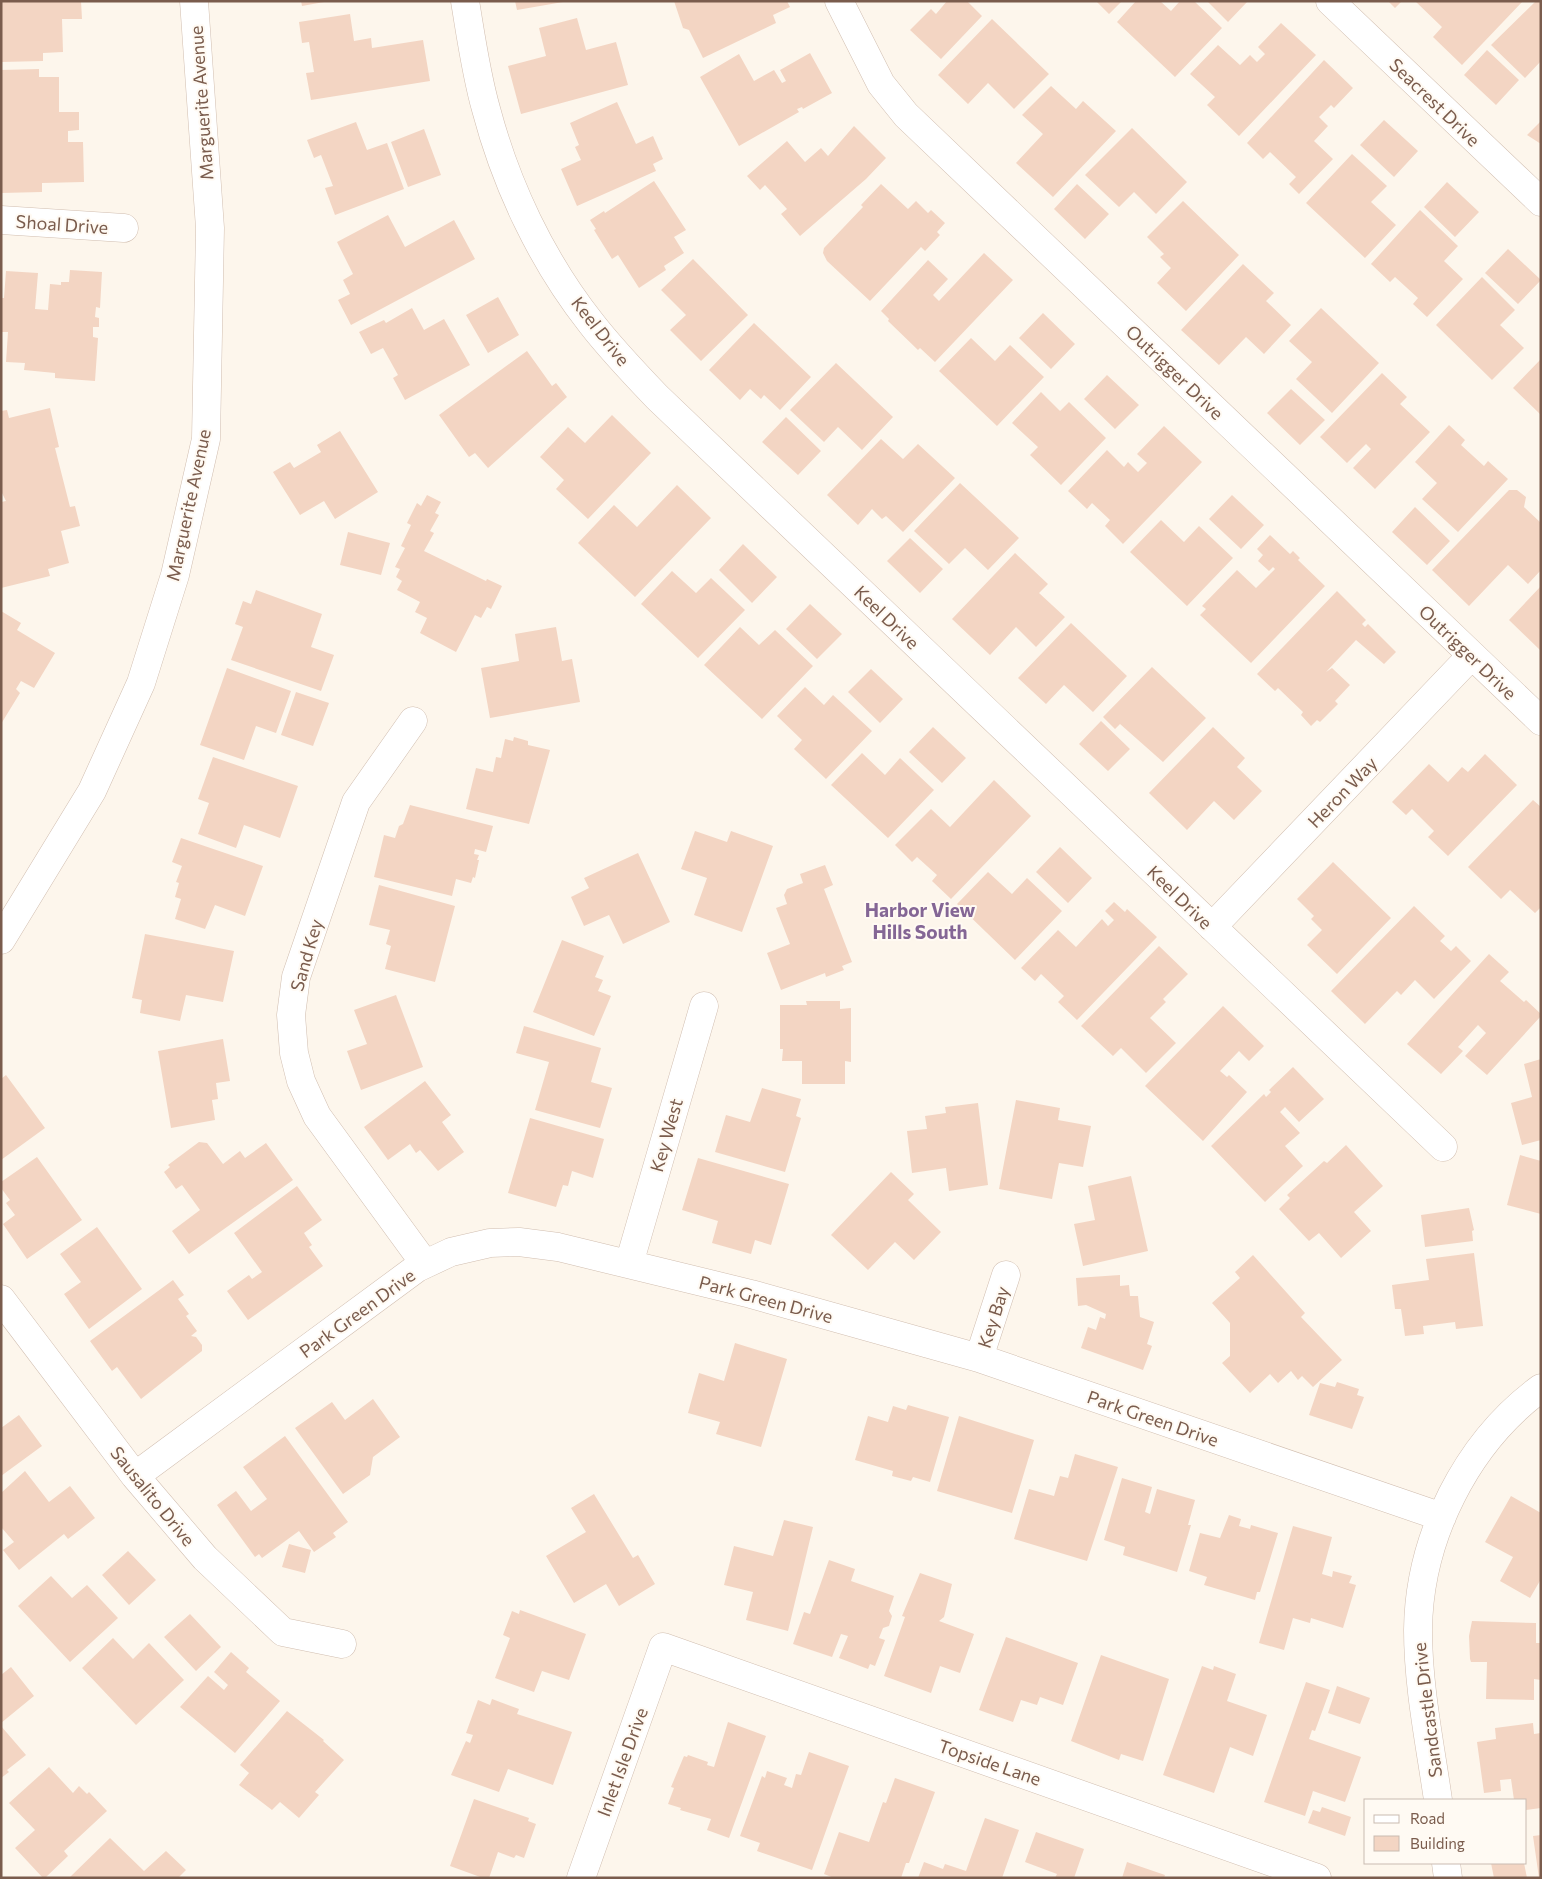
<svg xmlns="http://www.w3.org/2000/svg" width="1542" height="1879" font-family="Commissioner,sans-serif">
<style>
.building{fill:#f3d5c3}
.lines{fill:none;stroke-linecap:round;stroke-linejoin:round}
.minor-casing{stroke:#d1beb0;stroke-width:29}
.minor{stroke:#fff;stroke-width:28}
.labels{text-anchor:middle;dominant-baseline:central;stroke-width:4;stroke-linejoin:round;paint-order:stroke}
.street-label{font-size:18px;fill:#7a5c4d;stroke:#fffaf3}
.neighbourhood-label{font-size:19px;font-weight:bold;fill:#846695;stroke:#fffaf3}
</style>
<rect width="100%" height="100%" fill="#fdf6ec"/>
<path class="building" d="M1 1H81L82 19H62L63 52 43 53V61L1 62Z
M301 1H324V2L302 6Z
M515 1H563V2L517 10Z
M674 1H787L790 7 773 15 776 23 703 58 689 30 683 28Z
M947 1H967L982 16 941 59 910 30 931 9 936 14Z
M1096 1H1122L1109 14Z
M1136 1H1160L1171 11 1180 1H1194L1222 28 1175 77 1117 22Z
M1207 1H1248L1228 22Z
M1388 1H1402L1395 8Z
M1415 1H1523L1462 65 1433 37 1442 27Z
M1536 1H1541V61L1525 78 1491 45Z
M350 14 354 41 371 38 372 48 423 40 430 81 311 100 306 73 314 72 309 42 302 43 299 22Z
M577 18 586 50 616 42 628 85 521 114 508 66 546 56 539 28Z
M992 19 1049 74 1014 109 988 83 968 104 938 75Z
M1281 23 1316 55 1239 136 1207 105 1215 97 1190 74 1218 45 1240 65 1250 55 1257 62 1265 54 1258 47Z
M1487 50 1519 80 1496 105 1464 75Z
M810 53 832 93 803 109 802 107 797 109 799 112 739 146 700 77 739 54 754 81 774 70 782 83 786 81 780 70Z
M1324 60 1353 88 1334 108 1331 105 1319 117 1328 126 1314 141 1333 159 1299 194 1289 184 1296 177 1270 152 1263 159 1247 143Z
M39 69V77H59V112H79V130L68 131V142H83L84 182 42 183V192L1 193V70Z
M1051 86 1076 109 1083 101 1116 131 1053 197 1016 163 1043 134 1022 115Z
M617 102 636 144 653 136 663 159 653 164 656 171 577 206 561 169 581 160 575 147 579 145 570 123Z
M1384 120 1418 151 1394 177 1360 145Z
M1541 121V144L1527 135Z
M356 122 367 150 387 143 404 189 335 215 325 188 333 186 321 155 314 158 307 140Z
M854 126 886 158 866 179 800 236 781 214 787 209 765 185 760 190 747 176 787 141 805 162 821 148 828 156Z
M1132 128 1187 182 1156 214 1134 192 1119 207 1085 175Z
M424 129 441 175 408 187 391 142Z
M1352 154 1387 186 1371 202 1396 225 1365 258 1306 203Z
M654 181 686 230 674 237 684 253 664 266 666 270 639 288 618 255 612 259 594 230 596 229 590 220 604 211 605 213Z
M1447 182 1479 212 1455 237 1424 207Z
M881 184 908 209 916 201 928 213 931 210 945 223 937 232 940 235 925 251 921 247 870 301 827 261 823 253 824 248 863 207 861 205Z
M1077 184 1109 214 1085 239 1054 209Z
M1183 201 1239 255 1186 311 1157 283 1171 268 1160 257 1164 254 1147 237Z
M1420 210 1458 246 1444 261 1463 279 1427 317 1413 304 1418 298 1395 277 1390 282 1371 264Z
M388 215 405 247 454 220 475 259 351 325 338 300 350 294 343 280 353 274 337 242Z
M1508 249 1541 280 1518 304 1485 273Z
M984 253 1013 280 935 362 920 348 918 350 888 321 889 319 881 311 928 260 948 279 933 295 939 301Z
M693 259 748 315 701 361 670 330 686 315 661 290Z
M1243 264 1274 293 1266 301 1291 325 1264 354 1246 337 1219 365 1181 330Z
M70 270 102 272 100 308 96 307 95 317 99 318V327H93V337L98 338 95 381 55 378V373L24 370 25 363 6 362 8 332H1V298H4L6 271 38 273 35 309 48 310 50 284 61 285V282H69Z
M1482 277 1515 310 1500 325 1524 348 1492 380 1436 325Z
M498 297 519 335 488 353 466 315Z
M412 308 424 330 444 319 470 365 405 400 393 378 398 375 383 348 371 354 359 332 384 320 386 323Z
M1321 308 1379 363 1332 413 1296 379 1312 362 1289 341Z
M1043 313 1075 344 1051 369 1019 338Z
M754 323 811 377 780 410 764 395 761 399 750 389 740 400 709 370Z
M971 338 995 361 1010 345 1044 377 997 426 939 371Z
M527 351 552 386 556 383 567 397 488 468 475 453 469 457 439 415Z
M1541 359V415L1513 388Z
M836 363 893 417 862 450 838 427 824 442 790 410Z
M1382 373 1407 397 1400 404 1430 432 1375 489 1353 468 1371 449 1366 444 1347 463 1320 437Z
M1107 375 1139 405 1115 429 1084 399Z
M1291 389 1325 420 1300 445 1267 413Z
M1041 392 1060 411 1069 402 1106 438 1061 485 1030 455 1038 447 1012 423Z
M50 408 59 447 55 448 70 507 75 506 80 526 61 531 69 563 48 569 50 576 1 588V502L6 501 1 491V411L7 410 9 418Z
M612 415 651 453 588 519 556 489 564 480 540 457 568 427 585 443Z
M786 417 821 451 798 475 762 442Z
M1449 425 1465 440 1461 445 1484 466 1488 461 1508 479 1458 532 1422 499 1437 483 1415 462Z
M1164 426 1202 462 1123 544 1105 526 1110 520 1092 503 1087 509 1068 491 1107 450 1124 467 1128 462 1138 472 1147 463 1137 454Z
M340 431 378 492 335 519 324 501 300 515 273 472 290 462 294 468 321 452 317 445Z
M881 439 903 459 918 444 955 478 903 532 886 516 882 519 872 509 858 525 827 495Z
M960 483 1019 538 988 570 965 548 949 564 914 531Z
M677 485 711 518 635 597 578 543 614 505 637 527Z
M1509 490H1517L1526 497 1524 507 1541 523V570L1528 584 1508 565 1469 606 1432 570Z
M427 495 441 502 435 513 439 515 430 531 434 533 424 551 486 581 487 579 502 586 491 609 487 607 481 618 475 615 456 652 420 633 427 618 415 612 420 602 397 590 402 581 396 577 400 569 395 567 405 548 401 546 411 525 407 523 417 503 421 506Z
M1232 495 1264 525 1241 549 1209 519Z
M1415 507 1450 541 1427 565 1392 532Z
M1161 520 1184 542 1199 526 1233 558 1187 606 1130 552Z
M348 532 390 543 381 575 340 565Z
M1270 535 1290 554 1293 551 1300 558 1298 560 1325 586 1251 663 1200 615 1206 609 1202 606 1237 570 1256 588 1275 569 1273 567 1269 571 1258 561 1263 555 1257 549Z
M910 538 943 569 920 593 887 561Z
M743 544 777 577 752 603 719 570Z
M1015 553 1048 584 1039 593 1065 617 1036 647 1016 627 990 655 952 619Z
M672 571 696 593 711 578 745 610 698 658 641 604Z
M1541 586V651L1509 620Z
M256 590 322 614 311 647 334 655 321 691 231 660 243 627 235 624 243 601 251 604Z
M1337 591 1366 620 1362 624 1365 627 1368 624 1396 652 1384 664 1356 640 1326 672 1332 668 1350 685 1335 701 1338 704 1320 722 1317 720 1311 726 1301 715 1303 712 1278 688 1275 691 1257 674Z
M810 604 842 634 817 659 786 629Z
M1 611 21 623 17 630 55 653 34 688 21 681 16 689 20 693 1 724Z
M1071 623 1127 676 1093 712 1064 685 1046 704 1018 678Z
M556 627 562 661 572 659 580 702 490 718 481 668 519 661 515 634Z
M740 627 759 645 775 630 813 666 762 719 704 665Z
M1152 667 1206 718 1163 762 1120 724 1115 729 1103 717Z
M227 668 291 691 276 733 256 726 244 760 200 745Z
M871 669 903 699 880 723 848 692Z
M805 687 824 705 833 695 872 731 826 779 794 749 802 740 777 716Z
M296 692 329 703 313 746 281 735Z
M1101 721 1130 749 1108 771 1079 744Z
M933 727 966 758 942 783 909 752Z
M1213 727 1245 758 1237 767 1262 791 1234 820 1214 801 1187 830 1149 793Z
M514 737 528 741V745L550 750 529 824 466 809 476 768 493 772 496 757 501 758 505 739 513 741Z
M862 753 885 775 900 758 934 790 888 838 831 785Z
M1485 754 1517 785 1448 856 1428 837 1434 831 1412 809 1406 815 1392 802 1429 764 1448 782 1462 767 1468 772Z
M213 757 298 786 280 838 244 825 236 848 198 834 209 803 198 799Z
M994 780 1031 816 951 899 932 881 937 875 917 857 912 862 895 845 931 809 950 827Z
M1533 800 1541 807V907L1535 913 1510 890 1501 899 1468 867Z
M410 805 493 826 486 852 475 849 474 854 479 855 477 860H479L475 878 473 877 471 883 456 879 452 896 374 877 384 835 395 838 399 826 403 824Z
M695 831 727 842 731 831 773 846 742 932 694 915 707 878 681 869Z
M181 838 263 866 245 916 215 905 205 929 175 919 181 899 175 897 179 883 176 882 182 866 172 862Z
M1060 847 1092 878 1068 903 1036 872Z
M638 853 670 922 623 944 609 915 584 926 571 897 589 888 584 878Z
M1333 862 1391 918 1337 974 1307 945 1322 930 1311 919 1314 916 1297 899Z
M825 865 833 885 824 889 852 962 842 966 844 970 826 977 825 973 781 990 767 953 790 944 776 908 787 904 784 895 787 889 803 883 800 874Z
M988 872 1012 894 1027 878 1062 911 1015 960 957 904Z
M379 885 455 906 435 982 385 969 391 946 386 944 390 930 369 925Z
M1114 902 1125 912 1127 909 1157 937 1077 1020 1058 1002 1064 996 1041 974 1035 981 1021 968 1058 930 1076 947 1102 919 1108 926 1114 920 1105 911Z
M1414 906 1445 936 1440 941 1451 951 1456 946 1471 961 1434 999 1415 980 1401 995 1397 991 1365 1024 1331 991Z
M145 934 234 951 223 1002 186 995 180 1021 140 1013 142 1000 132 998Z
M562 940 604 956 595 977 603 980 598 991 611 996 594 1036 533 1012Z
M1159 946 1188 974 1163 999 1166 1002 1150 1018 1176 1043 1146 1073 1121 1048 1113 1056 1081 1026Z
M1489 954 1509 972 1500 981 1524 1002 1526 1000 1541 1014V1016L1487 1075 1465 1056 1486 1033 1478 1025 1458 1047 1463 1051 1441 1074 1407 1044Z
M396 995 423 1067 361 1090 347 1051 367 1044 354 1010Z
M806 1001H840V1009L851 1008V1062L845 1061V1084H802V1061H782L783 1049H780V1005H807Z
M1223 1006 1264 1046 1249 1061 1239 1051 1220 1071 1227 1077 1229 1075 1247 1092 1203 1141 1145 1086Z
M524 1026 601 1048 591 1082 612 1088 600 1128 535 1110 549 1062 516 1053Z
M223 1039 230 1081 216 1083 218 1099 212 1100 215 1120 171 1128 158 1051Z
M1541 1059V1140L1522 1145 1511 1103 1532 1097 1524 1064Z
M1293 1067 1324 1099 1299 1122 1285 1107 1280 1112 1300 1133 1285 1146 1303 1166 1265 1202 1211 1146 1264 1094 1266 1097 1271 1092 1269 1090Z
M6 1075 45 1128 1 1160V1079Z
M425 1081 451 1115 442 1122 464 1152 438 1171 420 1150 416 1153 410 1144 388 1160 364 1127Z
M762 1088 801 1099 796 1116 801 1118 785 1172 715 1152 726 1115 750 1122Z
M1016 1100 1060 1108 1058 1120 1091 1126 1083 1167 1059 1163 1052 1199 999 1189Z
M978 1103 988 1185 949 1191 946 1168 912 1173 907 1131 927 1129 925 1116 946 1113 945 1107Z
M530 1118 604 1139 593 1178 572 1171 568 1186 563 1185 556 1207 508 1193Z
M199 1142 207 1143 223 1164 240 1151 245 1158 266 1143 293 1180 189 1254 172 1231 200 1210 182 1185 176 1189 164 1172 170 1167 168 1165Z
M1346 1145 1383 1186 1354 1212 1371 1231 1341 1258 1319 1233 1309 1241 1279 1209 1290 1198 1287 1195 1324 1161 1327 1163Z
M1520 1155 1541 1161V1214L1507 1205Z
M37 1157 82 1220 27 1259 3 1224 15 1215 6 1203 10 1200 1 1188V1182Z
M698 1158 789 1184 771 1245 755 1240 751 1254 712 1243 718 1221 682 1210Z
M891 1172 914 1194 908 1200 941 1232 914 1260 895 1242 868 1270 831 1235Z
M1131 1176 1148 1251 1083 1266 1074 1224 1095 1220 1088 1186Z
M297 1186 322 1220 304 1233 312 1245 309 1247 323 1266 248 1320 227 1291 249 1275 252 1279 262 1272 234 1233Z
M1469 1208 1474 1230 1472 1231 1473 1241 1425 1247 1421 1215Z
M97 1227 142 1289 89 1329 64 1294 81 1282 60 1254Z
M1474 1253 1483 1326 1456 1329 1455 1322 1423 1326 1424 1334 1405 1336 1401 1309H1395L1392 1285 1429 1280 1426 1259Z
M1253 1255 1305 1313 1301 1317 1342 1360 1313 1387 1302 1376 1298 1380 1291 1371 1278 1383 1270 1374 1250 1393 1222 1363 1230 1356V1323L1212 1303 1240 1278 1235 1272Z
M1120 1275V1286L1129 1285 1130 1296H1138L1140 1317 1154 1322 1147 1344 1152 1346 1143 1370 1081 1348 1088 1327 1096 1330 1100 1317 1105 1319 1106 1314 1086 1305 1078 1306 1076 1278Z
M173 1280 184 1295 178 1299 189 1314 186 1316 197 1331 191 1336 196 1337 202 1345V1351L141 1399 117 1367 112 1371 90 1341Z
M735 1343 787 1359 761 1447 716 1434 720 1422 688 1413 699 1373 724 1381Z
M1337 1382 1359 1389 1357 1395 1364 1397 1352 1429 1309 1415 1320 1383 1335 1387Z
M373 1399 400 1437 373 1457 370 1475 343 1494 295 1428 332 1402 345 1420Z
M908 1405 949 1417 930 1482 913 1477 911 1481 892 1476 893 1471 855 1460 868 1416 888 1422 893 1406 906 1410Z
M19 1415 42 1446 1 1476V1428Z
M959 1416 1034 1440 1012 1513 937 1491Z
M285 1436 348 1522 333 1533 336 1537 314 1552 299 1531 262 1558 259 1554 255 1557 217 1505 236 1491 251 1511 267 1499 243 1467Z
M1075 1454 1118 1467 1087 1561 1014 1539 1029 1489 1054 1496 1060 1476 1068 1478Z
M25 1471 49 1502 70 1486 95 1518 68 1539 64 1534 19 1570 3 1550 14 1542 1 1527V1493Z
M1122 1478 1152 1487 1145 1512 1150 1514 1157 1489 1195 1500 1188 1525H1191L1177 1572 1123 1555 1125 1547 1104 1540Z
M594 1494 633 1558 638 1555 655 1584 619 1606 606 1584 574 1603 546 1556 586 1532 571 1508Z
M1511 1496 1541 1513V1579L1530 1598 1500 1581 1513 1557 1485 1542Z
M1229 1515 1241 1519 1239 1526 1250 1529 1251 1525 1278 1533 1260 1592H1257L1255 1600 1204 1585 1207 1577 1189 1571 1200 1533 1220 1538Z
M784 1520 813 1527 788 1631 746 1620 753 1592 724 1585 734 1546 773 1556Z
M1293 1526 1332 1537 1322 1574 1332 1577 1333 1571 1352 1576 1349 1583 1356 1585 1343 1628 1311 1618 1310 1623 1293 1618 1284 1650 1259 1643Z
M289 1544 311 1550 305 1573 282 1567Z
M128 1551 156 1580 129 1605 102 1575Z
M829 1560 855 1569 851 1581 894 1596 889 1611 892 1616 889 1626 883 1628 879 1638 885 1640 875 1666 870 1664 868 1669 839 1658 848 1636 841 1634 832 1657 793 1644 804 1612 810 1614Z
M920 1573 952 1584 944 1617 939 1621 974 1634 960 1673 940 1666 931 1693 884 1676 905 1617 902 1616Z
M51 1576 72 1598 87 1585 118 1618 70 1662 18 1606Z
M520 1610 586 1634 569 1680 542 1671 534 1692 495 1678 510 1638 503 1635 512 1611 519 1614Z
M190 1614 221 1647 196 1671 164 1637Z
M1472 1621 1536 1623V1643H1541V1680L1534 1679V1700L1486 1699 1487 1662H1471L1470 1659 1469 1636Z
M1006 1637 1078 1663 1063 1705 1040 1697 1037 1705 1021 1700 1013 1722 979 1710Z
M113 1638 133 1659 149 1643 184 1680 136 1725 82 1668Z
M231 1652 249 1668 246 1672 280 1701 235 1753 180 1707 208 1676 224 1690 228 1685 214 1672Z
M1101 1655 1169 1679 1143 1761 1121 1754 1119 1760 1071 1741Z
M1202 1666 1213 1670 1214 1666 1236 1674 1227 1701 1267 1715 1253 1756 1230 1747 1214 1793 1163 1775Z
M11 1667 34 1696 1 1723V1675Z
M1306 1682 1330 1690 1315 1731 1312 1730 1309 1739 1361 1757 1345 1802 1313 1791 1305 1816 1264 1802Z
M1337 1686 1370 1698 1360 1724 1328 1713Z
M492 1699 519 1709 517 1714 572 1732 553 1785 508 1769 499 1792 451 1775 466 1741 470 1743 473 1735 466 1733 478 1700 490 1705Z
M287 1711 324 1740 323 1741 344 1760 315 1792 319 1795 299 1818 280 1802 272 1810 239 1785 249 1773 240 1765Z
M728 1722 766 1736 729 1838 707 1830 711 1819 680 1810 681 1808 668 1804 674 1788 671 1787 684 1756 687 1757 688 1755 708 1762 707 1765 714 1767Z
M1533 1723 1534 1734 1541 1733V1808L1526 1810V1800H1514L1511 1779 1500 1780 1501 1791 1484 1793 1477 1742 1496 1739 1495 1728Z
M1 1726 26 1755 7 1770 9 1772 1 1778Z
M809 1752 849 1766 812 1870 757 1851 760 1843 740 1836 762 1776 765 1778 767 1771 787 1778 784 1785 792 1788 796 1774 801 1775Z
M49 1767 73 1793 79 1786 87 1794 89 1792 107 1811 64 1851 68 1856 45 1878H43L15 1848 35 1830 9 1803Z
M895 1778 935 1792 909 1863H906L901 1878H834L824 1874 839 1832 869 1842 883 1802 886 1803Z
M474 1799 529 1818 528 1821 536 1824 524 1858 516 1855 514 1858 498 1852 489 1878H483L450 1866Z
M1322 1807 1351 1817 1345 1836 1308 1823 1313 1810 1320 1812Z
M985 1818 1019 1830 1002 1878H918L924 1862 943 1869 945 1864 966 1871Z
M1036 1832 1084 1849 1074 1878H1055L1057 1874 1025 1862Z
M1541 1835V1878H1539L1533 1836Z
M110 1838 144 1871 166 1851 186 1870 178 1878H69Z
M1127 1862 1165 1875 1164 1878H1122Z
M1491 1863H1524L1527 1878H1494Z"/>
<g class="lines">
<defs>
<path id="minor" d="M465 1C471 37 476 74 486 109 506 185 542 261 591 323 611 349 634 373 657 397L1443 1147
M839 1 881 84 906 115 1541 721
M1330 1 1541 202
M1 220 124 228
M413 721 356 802 296 977 291 1015 294 1053 301 1081 317 1116 425 1264
M1212 927 1471 656
M1 940 92 791 141 683 175 575 206 439 210 228 194 1
M629 1264 704 1006
M1 1299 135 1476 205 1558 283 1632 342 1644
M979 1358 1006 1275
M135 1476 417 1268 451 1252 490 1243 519 1242 558 1247 751 1294 979 1358 1442 1517
M1438 1800C1430 1744 1418 1687 1418 1630 1419 1538 1466 1443 1541 1388
M1446 1863 1448 1878
M581 1878 663 1647 1317 1878"/>
</defs>
<use href="#minor" class="minor-casing"/>
<use href="#minor" class="minor"/>
</g>
<g class="labels">
<g class="street-label">
<text transform="translate(1435 102) rotate(44)">Seacrest Drive</text>
<text transform="translate(201 103) rotate(-94)">Marguerite Avenue</text>
<text transform="translate(62 224) rotate(4)">Shoal Drive</text>
<text transform="translate(601 331) rotate(52)">Keel Drive</text>
<text transform="translate(1175 372) rotate(44)">Outrigger Drive</text>
<text transform="translate(188 505) rotate(-78)">Marguerite Avenue</text>
<text transform="translate(887 617) rotate(44)">Keel Drive</text>
<text transform="translate(1468 652) rotate(44)">Outrigger Drive</text>
<text transform="translate(1342 792) rotate(-46)">Heron Way</text>
<text transform="translate(1180 897) rotate(44)">Keel Drive</text>
<text transform="translate(306 955) rotate(-74)">Sand Key</text>
<text transform="translate(666 1135) rotate(-74)">Key West</text>
<text transform="translate(766 1299) rotate(15)">Park Green Drive</text>
<text transform="translate(357 1313) rotate(-36)">Park Green Drive</text>
<text transform="translate(993 1317) rotate(-72)">Key Bay</text>
<text transform="translate(1153 1418) rotate(19)">Park Green Drive</text>
<text transform="translate(153 1496) rotate(51)">Sausalito Drive</text>
<text transform="translate(1427 1710) rotate(-97)">Sandcastle Drive</text>
<text transform="translate(622 1762) rotate(-70)">Inlet Isle Drive</text>
<text transform="translate(990 1762) rotate(19)">Topside Lane</text>
</g>
<g class="neighbourhood-label">
<text x="920" y="909">Harbor View<tspan x="920" dy="22">Hills South</tspan></text>
</g>
</g>
<rect width="1542" height="1879" fill="none" stroke="#7a5c4d" stroke-width="5"/>
<rect x="1364" y="1799" width="162" height="65" fill="#fffaf3" stroke="#cabbb1"/>
<rect x="1374" y="1815" width="25" height="8" fill="#ffffff" stroke="#cabbb1"/>
<text x="1410" y="1824" font-size="15" fill="#7a5c4d">Road</text>
<rect x="1374" y="1836" width="25" height="15" fill="#f3d5c3" stroke="#cabbb1"/>
<text x="1410" y="1849" font-size="15" fill="#7a5c4d">Building</text>
</svg>
